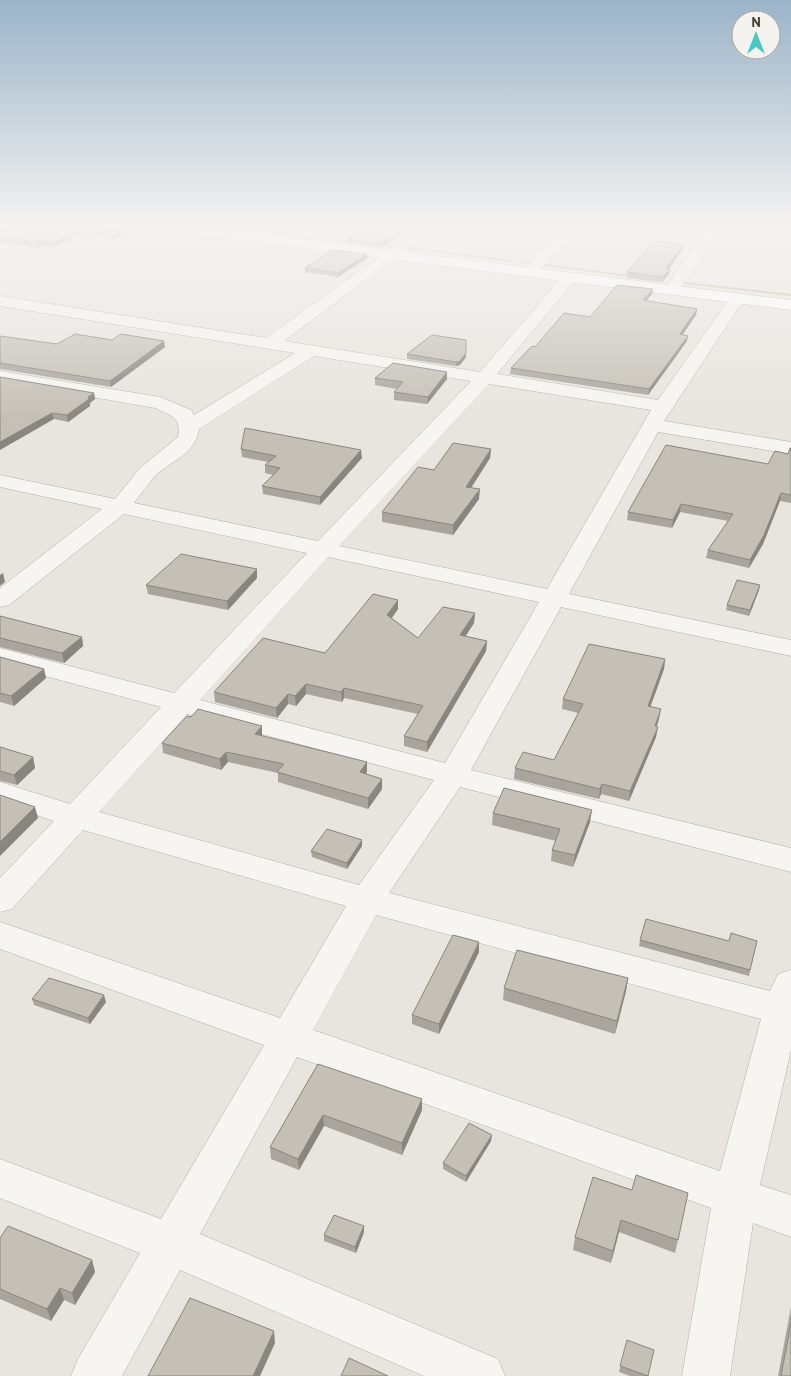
<svg xmlns="http://www.w3.org/2000/svg" width="791" height="1376" font-family="'PT Sans',sans-serif">
<style>
.lines{fill:none;stroke-linecap:round;stroke-linejoin:round}
.stream{fill:#c7b59b;fill-rule:evenodd}
.street-casing{stroke:#b2aea4;stroke-width:1}
.secondary-casing{stroke:#b2aea4;stroke-width:1}
.street{fill:#f6f5f1;fill-rule:evenodd}
.secondary{fill:#fff;fill-rule:evenodd}
.wall{fill:#a9a59d}
.shaded-wall{fill:#89867f}
.building{fill:#c4c0b6;stroke:#89867f}
</style>
<rect width="100%" height="100%" fill="#e8e5df"/>
<g class="lines">
<path class="stream" d="M233 227H246L361 242 359 243Z
M372 243 425 249 427 250 425 251 374 245Z
M434 250 511 260 513 261 511 262 432 252Z
M520 261 639 276 641 277 639 278 522 263 520 262Z
M684 282 791 294V296L686 284 684 283Z"/>
<defs>
<path id="street" d="M421 227H437L284 341 480 372 564 275H574L576 278 574 281 497 374 658 400 732 295H742L745 298 664 421 791 442V454L658 432 569 594 791 640V656L561 607 471 770 791 848V872L460 787 389 893 770 991 778 974 791 970V1050L760 1185 791 1195V1237L753 1223 730 1376H682L711 1208 297 1057 200 1234 498 1359 505 1376H424L180 1270 122 1376H71L78 1359 140 1253 0 1198V1159L161 1219 264 1045 0 949V922L280 1018 346 906 83 830 12 909 0 912V878L54 821 0 803V782L70 804 161 707 0 664V648L174 693 307 553 124 514 9 605 0 607V588L102 509 0 487V475L115 499 140 468 178 437C182 418 171 415 155 408L0 381V371L160 397 191 410 194 415 295 353 0 306V296L266 338ZM314 356 471 381 318 541 134 503C141 494 147 485 154 477 170 461 196 454 199 429ZM489 384 651 410 547 589 339 546ZM328 557 539 602 445 763 200 700ZM187 714 434 780 359 885 99 812ZM376 915 761 1019 720 1171 313 1030Z
M564 227H578L534 276H524L522 273 524 270Z
M708 227H722L677 293H667L664 290Z"/>
<path id="secondary" d="M165 227H204L791 300V310L172 231Z"/>
</defs>
<use href="#street" class="street-casing"/>
<use href="#secondary" class="secondary-casing"/>
<use href="#street" class="street"/>
<use href="#secondary" class="secondary"/>
</g>
<path class="wall" d="M137 227 116 239 81 235 52 247 42 246 38 248 3 243 0 229Z
M365 227H416L414 229 411 228 382 247 347 243V239Z
M683 249 669 269V274L662 282 627 278V272Z
M367 258 338 277 305 272V268Z
M653 289 652 294 646 301 697 309 696 315 682 335 687 341 648 395 510 374 511 368 590 317Z
M0 336 57 344 112 340 164 341 165 347 111 387 0 369Z
M407 354 466 357 460 365 456 366 407 359Z
M0 377 94 393 95 399 90 403V406L68 422 54 419Z
M375 378 447 379 427 404 394 400V392L397 389 375 385Z
M791 448V503L780 501 763 544 749 568 706 558 708 550 728 521 680 512 672 528 627 520 628 512 768 464 788 454Z
M241 449 362 458 320 505 263 494 262 486 273 475 265 473V465L268 462 242 457Z
M491 449 490 458 471 487 479 499 453 535 382 522V512L434 470Z
M257 578 228 610 148 594 146 585Z
M759 590 749 616 726 610 727 605Z
M398 600V609L392 618 418 638 475 613 474 623 465 636 487 641 486 651 427 752 404 746V736L418 714 344 698 342 702 306 694 296 706 288 704 277 718 215 702 214 692 325 653Z
M0 616 82 637 83 646 64 663 0 647Z
M0 657 44 669 46 678 14 706 0 702Z
M665 659 664 669 650 707 659 719 657 726 656 737 629 801 601 794 599 799 514 779 515 768 554 760 578 713 562 709 563 699Z
M191 717 262 726V736L367 772 366 774 382 779V789L368 809 278 782V773L228 762 221 770 163 753 162 743Z
M0 747 33 757 35 768 17 785 0 781Z
M493 813 590 822 573 867 551 861 552 850 556 841 492 825Z
M362 840V846L347 869 312 857 311 851Z
M640 940 729 941H757L749 976 639 946Z
M479 942V952L439 1034 412 1024V1015Z
M628 978 626 991 615 1034 503 1000 504 988Z
M32 999 106 1002 90 1024 34 1005Z
M318 1064 422 1110 402 1155 324 1126 299 1170 271 1159 270 1147Z
M491 1141 466 1182 443 1169V1163Z
M632 1190 678 1240 675 1253 619 1232 611 1263 573 1250 575 1237Z
M364 1226V1232L356 1253 324 1241V1235Z
M0 1238 92 1260 95 1272 75 1305 64 1300 51 1321 0 1299Z
M791 1307V1376H778Z
M627 1340 648 1376H630L619 1372Z"/>
<path class="shaded-wall" d="M127 227H137L116 239 115 233Z
M407 227H411V228L382 247V244Z
M80 229 81 235 52 247 51 242Z
M2 237 3 243 0 244V238Z
M41 240 42 246 38 248 37 242Z
M684 244 683 249 666 272 670 269 669 274 662 282 663 277 666 268Z
M367 254V258L338 277V273Z
M653 289 652 294 642 306 643 300Z
M697 309 696 315 679 340 680 334Z
M688 336 687 341 648 395 649 389Z
M164 341 165 347 111 387 110 381Z
M466 353V357L460 365 456 366V362Z
M447 372V379L427 404 428 397Z
M94 393 95 399 90 403V406L68 422 67 415Z
M52 413 54 419 0 450V442Z
M491 449 490 458 466 496V487Z
M361 450 362 458 320 505V497Z
M480 489 479 499 453 535V525Z
M781 493 780 501 763 544 749 568 750 560Z
M681 504 680 512 672 528 673 520Z
M257 569V578L228 610 227 601Z
M3 573 5 582 0 586V575Z
M760 585 759 590 749 616 750 610Z
M398 600V609L387 624V615Z
M475 613 474 623 460 645V635Z
M82 637 83 646 64 663 62 653Z
M487 641 486 651 427 752V742Z
M665 659 664 669 647 716 648 706Z
M44 669 46 678 14 706 11 696Z
M306 684V694L296 706 295 696Z
M344 688V698L342 702 341 692Z
M288 694V704L277 718 276 708Z
M661 709 659 719 653 736 655 726Z
M262 726V736L255 734Z
M658 727 656 737 629 801 630 791Z
M226 752 228 762 221 770 220 759Z
M33 757 35 768 17 785 14 775Z
M367 762V772L360 783V772Z
M382 779V789L368 809V798Z
M602 784 601 794 599 799 600 789Z
M35 807 38 818 0 856V842Z
M592 810 590 822 573 867 575 855Z
M362 840V846L347 869V863Z
M479 942V952L439 1034V1024Z
M628 978 626 991 615 1034 617 1021Z
M104 995 106 1002 90 1024 88 1018Z
M422 1099V1110L402 1155V1143Z
M323 1115 324 1126 299 1170 298 1159Z
M492 1135 491 1141 466 1182V1176Z
M621 1220 619 1232 611 1263 613 1251Z
M364 1226V1232L356 1253 355 1247Z
M92 1260 95 1272 75 1305 72 1293Z
M60 1288 64 1300 51 1321 47 1309Z
M274 1331 275 1343 260 1376H253Z"/>
<path class="building" d="M4 227H127L115 233 80 229 51 242 41 240 37 242 2 237 0 238V229Z
M365 227H407L382 244 347 239Z
M654 241 684 244 666 268 670 269 663 277 627 272Z
M332 250 367 254 338 273 305 268Z
M617 285 653 289 643 300 697 309 680 334 688 336 649 389 511 368 532 346 535 347 564 313 590 317Z
M75 334 112 340 121 334 164 341 110 381 0 363V336L57 344Z
M432 335 466 340V353L460 361 456 362 407 354Z
M393 363 447 372 428 397 394 392 403 382 375 378Z
M0 377 94 393 88 397 89 399 67 415 52 413 0 442Z
M245 428 361 450 320 497 262 486 280 468 265 465 276 456 241 449Z
M453 443 491 449 466 487 480 489 453 525 382 512 418 467 434 470Z
M666 445 768 464 775 451 788 454 790 448H791V495L781 493 764 535 750 560 708 550 733 514 681 504 673 520 628 512Z
M181 554 257 569 227 601 146 585Z
M737 580 760 585 750 610 727 605Z
M373 594 398 600 387 615 418 638 443 607 475 613 460 635 487 641 427 742 404 736 423 706 420 705 344 688 341 692 306 684 295 696 288 694 276 708 214 692 263 638 325 653Z
M0 616 82 637 62 653 0 638Z
M589 644 665 659 648 706 661 709 655 726 658 727 630 791 602 784 600 789 515 768 523 752 554 760 583 704 563 699Z
M0 657 44 669 11 696 0 693Z
M198 709 262 726 255 734 367 762 360 772 382 779 368 798 277 772 284 764 226 752 220 759 162 743 187 716 191 717Z
M0 747 33 757 14 775 0 771Z
M504 788 592 810 575 855 552 850 560 829 493 813Z
M0 795 35 807 0 842Z
M327 829 362 840 347 863 311 851Z
M646 919 729 941 731 933 757 941 750 970 640 940Z
M453 935 479 942 439 1024 412 1015Z
M517 950 628 978 617 1021 504 988Z
M49 978 104 995 88 1018 32 999Z
M318 1064 422 1099 402 1143 323 1115 298 1159 270 1147Z
M469 1123 492 1135 466 1176 443 1163Z
M636 1175 688 1193 678 1240 621 1220 613 1251 575 1237 593 1177 632 1190Z
M334 1215 364 1226 355 1247 324 1235Z
M8 1226 92 1260 72 1293 60 1288 47 1309 0 1289V1238Z
M190 1298 274 1331 253 1376H148Z
M791 1323V1376H781Z
M627 1340 654 1350 648 1376 620 1366Z
M349 1358 388 1376H341Z"/>
<linearGradient id="sky" x2="0" y2="1"><stop stop-color="#9bb4c9"/><stop offset="0.54" stop-color="#f5f3f1"/><stop offset="1" stop-color="#f5f3f1" stop-opacity="0"/></linearGradient>
<rect width="791" height="420" fill="url(#sky)"/>
<g transform="translate(756 35)"><circle r="24" fill="#f5f3ee" stroke="#aca89f"/>
<path d="M0-4L9 19L0 12L-9 19Z" fill="#47c9c1"/>
<text y="-8" font-size="14" font-weight="bold" text-anchor="middle" fill="#3e3828">N</text>
</g>
</svg>
